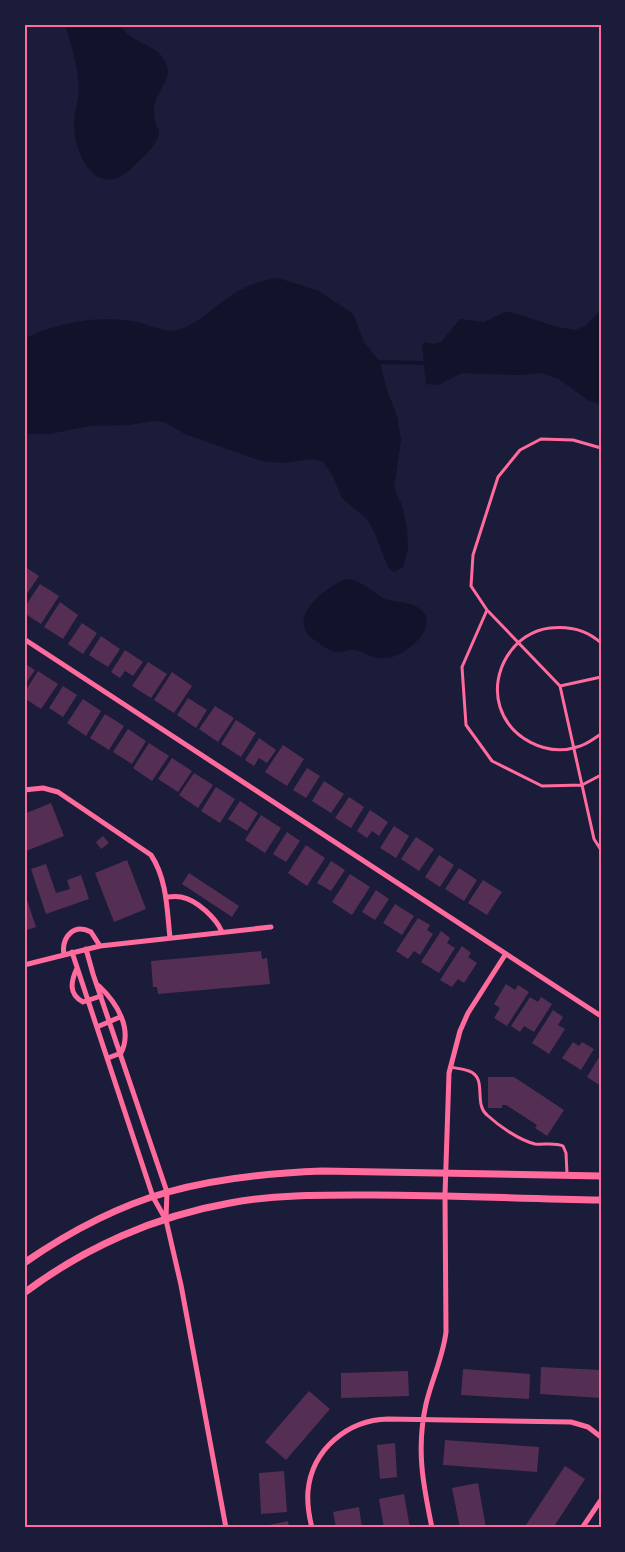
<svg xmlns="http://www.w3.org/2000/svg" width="625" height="1552" font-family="Roboto,sans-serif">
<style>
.water{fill:#12122b}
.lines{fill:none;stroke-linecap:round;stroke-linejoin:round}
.stream{stroke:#12122b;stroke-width:4}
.building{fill:#542f53}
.service{stroke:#ff6b9d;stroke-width:3}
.minor{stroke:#ff6b9d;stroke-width:5}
.tertiary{stroke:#ff6b9d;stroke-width:7}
.neatline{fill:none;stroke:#ff6b9d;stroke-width:2}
</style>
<rect width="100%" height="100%" fill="#1b1b3a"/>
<path class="water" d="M65 24H120C129 45 160 42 167 66 173 87 142 97 159 131 159 142 147 154 139 161 133 167 125 175 117 178 88 188 74 146 74 124 74 112 79 100 79 88 78 67 71 44 65 24Z
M278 278 319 291 353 314 364 342 380 362 386 388 397 416 401 440 394 488 403 508 407 528 408 549 403 567 394 572 388 567 374 531 366 518 342 498 333 476 323 462 313 459 282 463 261 461 185 434 164 422 153 421 129 425 89 426 50 434H24V339C58 322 94 316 132 321 149 323 164 335 181 329 192 325 200 319 209 312 230 295 250 281 278 278Z
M601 310V404L589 401 559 379 541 373 521 375 462 373 438 385 426 384 422 345 425 342 433 344 441 342 460 319 484 322 505 312 514 313 557 327 575 330 585 326Z
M346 579C363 580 371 592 386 599 395 603 404 601 413 605 440 617 422 640 406 650 397 657 382 661 371 656 366 654 360 650 354 650 348 649 342 653 336 652 329 651 322 645 316 641 283 620 324 588 346 579Z"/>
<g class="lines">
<path class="stream" d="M380 362 423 363"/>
</g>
<path class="building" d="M24 566 39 576 24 598Z
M40 584 59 596 41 624 24 613V608Z
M60 602 78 615 63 639 44 627Z
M82 623 97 633 83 654 68 644Z
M101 636 120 649 108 667 89 655Z
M125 650 143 662 133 676 125 671 120 678 111 672Z
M148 662 167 674 151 698 132 686Z
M24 663 35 670 24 686Z
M38 671 58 684 41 709 24 698V693Z
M172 672 192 686 174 713 154 700Z
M63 686 77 695 63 717 49 708Z
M188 698 207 710 196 728 177 715Z
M83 699 101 711 86 736 67 723Z
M215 706 234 718 218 742 199 729Z
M105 714 124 726 109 750 90 738Z
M236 720 256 733 241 757 221 744Z
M128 729 146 741 132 764 113 752Z
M259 738 276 750 267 763 259 758 254 766 245 760Z
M149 743 169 756 152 781 133 768Z
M283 745 304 759 287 786 265 772Z
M172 758 192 771 178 792 158 779Z
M307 768 320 776 306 798 293 790Z
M194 773 213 785 198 808 179 795Z
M324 781 344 794 331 813 312 801Z
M216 787 235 799 220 823 201 811Z
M349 797 364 807 351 828 335 818Z
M240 801 258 813 247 831 228 819Z
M51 803 64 836 26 851 24 846V814Z
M370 810 388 822 379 836 372 831 367 838 357 831Z
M261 815 281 828 265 853 245 840Z
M394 826 409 836 396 858 380 848Z
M287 832 300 841 286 862 273 854Z
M103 836 109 843 101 849 96 842Z
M416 837 434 849 419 871 401 859Z
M306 845 325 858 307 886 288 873Z
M439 855 454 865 440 887 425 877Z
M127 860 146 909 114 922 95 873Z
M331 861 345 870 331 891 317 883Z
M46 864 56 893 70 889 67 880 81 875 89 899 46 914 31 869Z
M459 868 477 880 464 901 445 889Z
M189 873 239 906 232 917 182 884Z
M350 874 370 887 352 915 332 902Z
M483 880 502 892 487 915 468 903Z
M376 890 389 899 375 920 362 912Z
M24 891 36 927 24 931Z
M395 904 414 916 402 935 383 923Z
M418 918 430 925 427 930 433 934 420 955 414 951 408 959 396 951Z
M441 931 450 938 447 943 455 948 439 973 421 962Z
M462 946 471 953 468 957 477 963 464 983 458 979 452 987 440 980Z
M261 951 262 959 267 958 270 984 158 994 157 987H153L151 961Z
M506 984 515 990 518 985 529 992 507 1026 494 1018 500 1008 494 1004Z
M530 997 538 1002 541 997 552 1004 534 1032 524 1026 520 1032 511 1026Z
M553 1010 563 1017 558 1025 565 1029 549 1054 532 1043Z
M573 1042 579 1046 582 1042 594 1049 581 1070 562 1058Z
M601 1054V1086L587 1077Z
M488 1077H514L564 1110 547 1136 535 1128 537 1125 506 1105H502V1108H488Z
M541 1367 601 1370V1398L540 1394Z
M463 1369 530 1374 529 1399 461 1395Z
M408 1371 409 1396 341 1398V1373Z
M309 1391 330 1409 286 1460 265 1442Z
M445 1440 539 1447 537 1472 443 1465Z
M395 1443 397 1477 380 1479 377 1445Z
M565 1466 585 1479 553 1528H524Z
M284 1471 287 1512 261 1514 259 1473Z
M478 1483 486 1528H460L452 1488Z
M404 1494 410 1528H384L379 1499Z
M359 1507 362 1528H336L333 1512Z
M288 1521 289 1528H261L260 1527Z"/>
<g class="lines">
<path class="service" d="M601 448 573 440 541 439 520 450 498 477 473 555 471 586 487 610 462 667 466 725 492 761 542 786 582 785 601 775
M488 611 560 686 594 839 601 850
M601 643C587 630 569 626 550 628 514 632 489 672 500 707 510 738 546 757 577 747 586 745 593 739 601 734
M560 686 601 677
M450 1067C456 1068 463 1069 469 1071 488 1078 473 1103 487 1115 499 1126 519 1140 535 1144 544 1145 554 1142 563 1146L566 1153 567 1174"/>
<path class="minor" d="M24 639 601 1016
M24 790 43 788 58 792 151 855C167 879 167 910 170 938
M166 897C171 897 176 896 181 897 197 900 216 918 222 932
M86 949 93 974 167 1192 166 1218
M72 952 153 1197 166 1220 181 1285 226 1528
M64 955C61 937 74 923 91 932L100 946
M24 965 100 946 271 927
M77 968C71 981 68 994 83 1002L101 996
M99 986C117 1003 133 1029 121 1053L108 1058
M97 1027 120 1017
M312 1528C309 1516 307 1503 308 1491 312 1449 348 1420 388 1419L571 1422 588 1427 601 1437
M432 1528C423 1484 416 1449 426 1404 432 1379 443 1357 446 1332L445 1195 449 1073 460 1031 468 1013 505 955
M582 1528 601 1500"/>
<path class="tertiary" d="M24 1263C66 1234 118 1206 168 1192 218 1178 270 1173 322 1171L601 1176
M24 1293C84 1248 155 1216 230 1203 278 1194 326 1195 374 1195 450 1195 525 1199 601 1200"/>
</g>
<rect width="625" height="1552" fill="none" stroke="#1b1b3a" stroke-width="51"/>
<rect x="26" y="26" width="574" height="1500" class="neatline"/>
</svg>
